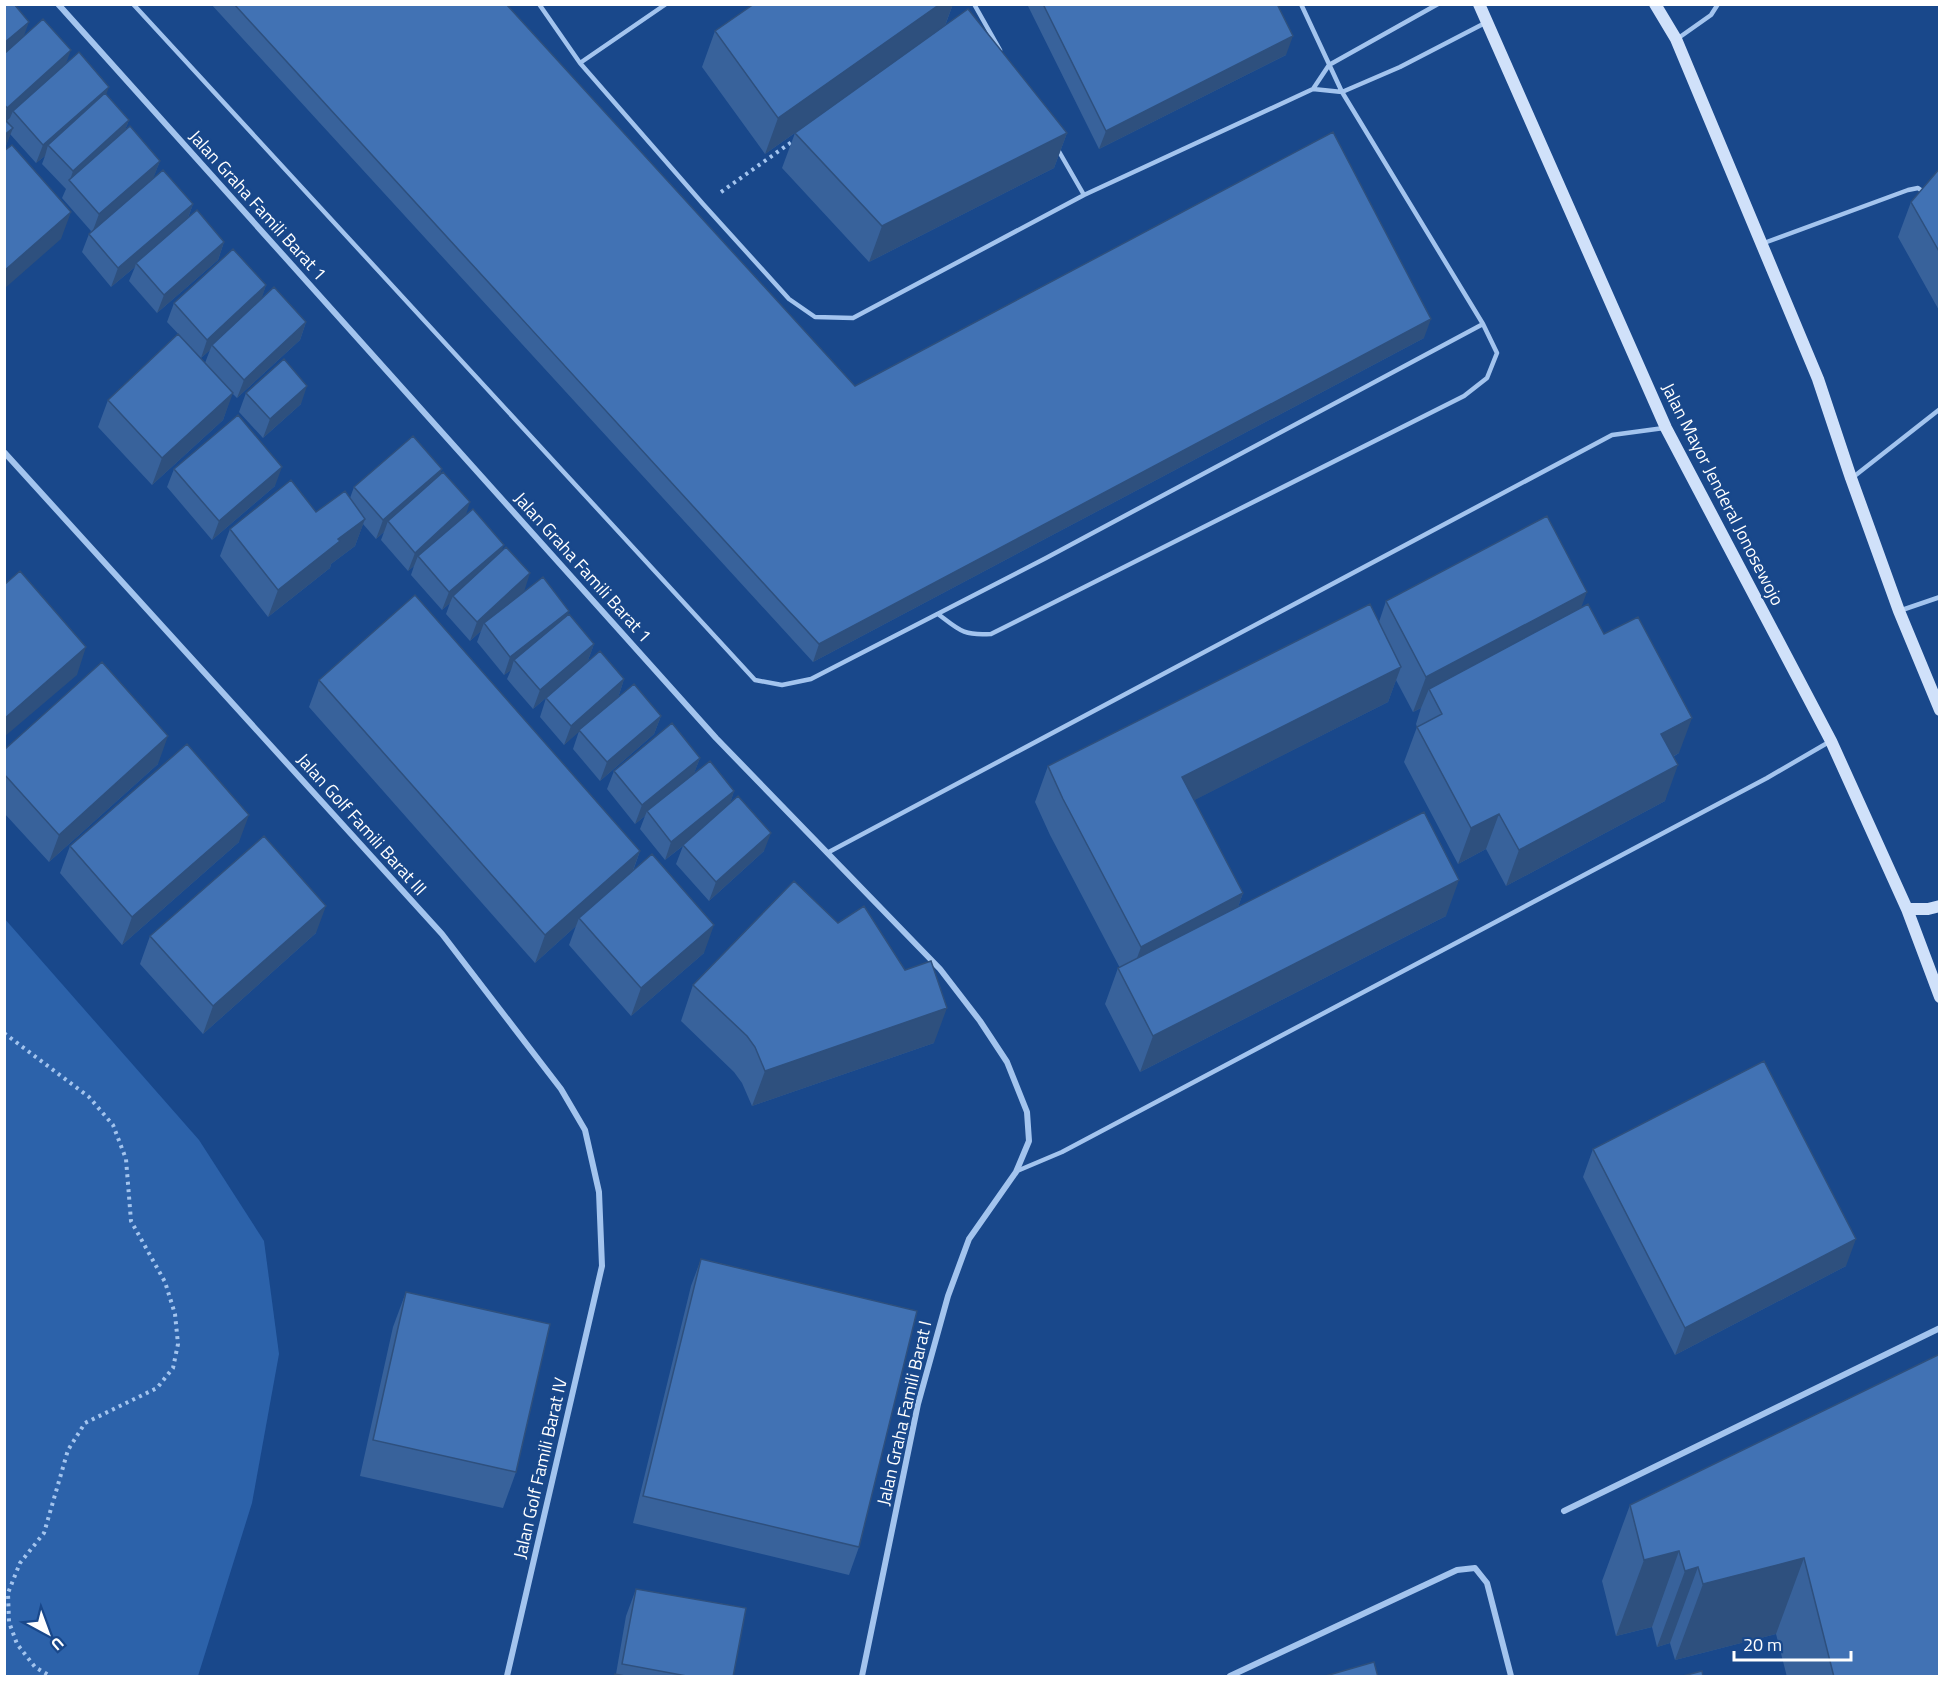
<svg xmlns="http://www.w3.org/2000/svg" width="1944" height="1681" font-family="'Titillium Web',sans-serif">
<style>
.green{fill:#2c62aa}
.lines{fill:none;stroke-linecap:round;stroke-linejoin:round}
.path{stroke:#a3c4ee;stroke-width:4;stroke-dasharray:3 4.5;stroke-linecap:butt}
.lane{stroke:#a3c4ee;stroke-width:4.5}
.street{stroke:#a3c4ee;stroke-width:6}
.secondary{stroke:#d0e1fa;stroke-width:12}
.wall{fill:#38629b}
.shaded-wall{fill:#2e507e}
.building{fill:#4172b4;stroke:#2e507e;stroke-width:1.5}
.labels{text-anchor:middle;dominant-baseline:central;stroke-width:5;stroke-linejoin:round;paint-order:stroke}
.street-label{font-size:18px;fill:#fff;stroke:#19488b}
</style>
<rect width="100%" height="100%" fill="#19488b"/>
<path class="green" d="M4 918 199 1140 264 1241 279 1354 252 1503 198 1676H5Z"/>
<g class="lines">
<path class="path" d="M721 192 793 141
M4 1033 89 1097 113 1125 126 1159 131 1221 165 1282 175 1314 178 1344 173 1368 157 1388 85 1423 68 1450 44 1533 20 1563 8 1593 9 1622 17 1644 35 1667 50 1676"/>
<path class="lane" d="M133 4 755 680 782 685 811 679 1046 558 1483 324
M539 4 580 63 703 204 789 299 815 317 853 318 1084 195 1313 89 1342 92 1400 67 1485 23
M974 4 1000 50
M1677 39 1711 15 1718 4
M580 63 666 4
M1313 89 1329 65 1438 4
M1057 148 1084 195
M1764 243 1908 190 1918 188 1925 193
M1852 478 1940 409
M1899 611 1940 597
M938 614C959 630 963 636 991 634L1464 396 1487 378 1497 353 1483 324 1342 92 1301 4
M827 853 1612 435 1664 428
M1017 1171 1062 1152 1767 778 1829 742"/>
<path class="street" d="M58 4 716 738 940 969 980 1021 1007 1062 1027 1112 1029 1141 1016 1172 969 1239 948 1296 918 1404 862 1676
M4 452 442 934 561 1089 585 1130 599 1192 602 1266 507 1676
M1564 1511 1940 1328
M1230 1676 1457 1570 1475 1568 1487 1583 1511 1676"/>
<path class="secondary" d="M1479 4 1666 428 1831 741 1907 909 1940 997
M1655 4 1676 39 1818 379 1851 478 1899 611 1940 710
M1907 909H1928L1940 906"/>
</g>
<path class="wall" d="M4 4 24 37 65 64 106 94 129 120 125 130 160 161 153 178 193 204 188 218 224 242 218 260 157 313 129 281 135 267 111 287 82 252 89 234 91 231 62 198 66 189 42 164 45 156 36 163 10 134 4 151Z
M211 4H506L855 386 1424 338 813 662Z
M953 4 945 26 1067 133 1054 168 869 262 782 168 795 133 765 154 702 67 715 31Z
M1027 4H1277L1286 55 1099 149Z
M1940 168V312L1898 237 1911 202Z
M266 285 261 299 306 322 300 340 237 398 232 393 223 420 152 485 98 427 108 400 205 363 210 350 201 358 167 322 174 303Z
M246 393 301 404 263 438 239 412Z
M174 469 275 486 212 540 167 487Z
M442 469 439 476 466 515 501 551 524 592 567 616 594 644 587 663 533 709 507 679 511 670 504 675 477 642 481 631 470 641 446 614 450 603 442 610 411 575 414 566 408 571 381 540 384 532 376 539 363 524 355 546 331 564 330 568 268 617 220 556 230 529 316 512 350 498 354 487Z
M1386 601 1582 607 1604 634 1679 753 1673 757 1665 801 1506 886 1486 849 1458 864 1404 762 1417 727 1416 724 1421 708 1413 712 1396 680 1388 702 1194 800 1243 893 1238 907 1446 916 1140 1072 1105 1004 1118 968H1120L1050 835 1035 802 1048 766 1379 622Z
M624 679 618 698 661 716 654 734 600 781 573 749 579 731 564 745 540 717 546 698Z
M319 680 640 851 633 871 704 953 631 1016 569 945 576 926 535 963 309 707Z
M4 750 158 764 49 862 4 813Z
M700 758 694 773 734 791 730 803 764 851 709 901 676 864 683 846 665 860 640 829 645 816 635 824 607 789 614 771Z
M239 842 122 945 60 873 70 846Z
M316 933 203 1034 140 964 150 936Z
M693 985 934 1043 752 1106 742 1083 734 1072 681 1021Z
M1593 1149 1846 1266 1675 1355 1583 1177Z
M701 1259 859 1547 849 1575 633 1523 691 1286Z
M406 1292 516 1472 503 1508 360 1476 393 1327Z
M1940 1354V1677H1787L1776 1634 1675 1660 1670 1643 1657 1647 1652 1627 1616 1636 1602 1581 1630 1505Z
M636 1589 733 1677H614L616 1674 626 1616Z"/>
<path class="shaded-wall" d="M940 4H953L944 28 765 154 778 118Z
M29 22 22 41 4 56V43Z
M1293 36 1286 55 1099 149 1106 131Z
M71 50 64 69 13 111 10 118 4 123V116L7 108Z
M109 87 102 105 48 145 45 156 36 163 43 145Z
M129 120 122 138 70 180 73 171Z
M13 128 4 151V135Z
M1067 133 1054 168 869 262 882 226Z
M160 161 153 179 92 233 99 214Z
M193 204 186 223 136 263 135 267 111 287 118 268Z
M71 212 61 239 4 289V271Z
M224 242 218 260 157 313 164 295Z
M266 285 260 304 212 345 210 350 201 358 207 340Z
M1431 319 1424 338 813 662 819 644Z
M306 322 300 340 237 398 244 380Z
M307 386 301 404 263 438 270 419Z
M233 393 223 420 152 485 162 458Z
M282 467 275 486 212 540 219 521Z
M442 469 435 488 388 521 384 532 376 539 383 520Z
M470 502 464 521 418 556 414 566 408 571 415 553Z
M365 519 355 546 331 564 330 568 268 617 278 590 338 539Z
M504 545 497 563 453 596 450 603 442 610 449 592Z
M530 573 524 592 484 623 481 631 470 641 477 622Z
M1587 592 1574 627 1429 689 1421 708 1413 712 1426 677Z
M569 611 562 629 514 660 511 670 504 675 510 657Z
M594 644 587 663 533 709 540 690Z
M86 647 77 675 4 737V719Z
M1401 667 1388 702 1169 813 1182 777Z
M624 679 618 698 564 745 571 726Z
M661 716 654 734 600 781 607 762Z
M1692 718 1679 753 1648 770 1661 734Z
M168 736 158 764 49 862 59 835Z
M700 758 693 776 647 811 645 816 635 824 642 805Z
M1678 765 1665 801 1506 886 1519 850Z
M734 791 728 810 665 860 671 842Z
M1499 814 1486 849 1458 864 1471 828Z
M249 815 239 842 122 945 132 917Z
M771 833 764 851 709 901 716 882Z
M640 851 630 878 579 918 576 926 535 963 545 935Z
M1459 880 1446 916 1140 1072 1153 1036Z
M1243 893 1230 929 1128 983 1141 947Z
M326 906 316 933 203 1034 213 1006Z
M714 925 704 953 631 1016 641 988Z
M947 1008 934 1043 752 1106 765 1071Z
M1856 1239 1846 1266 1675 1355 1685 1328Z
M1679 1551 1652 1627 1616 1636 1644 1560Z
M1804 1558 1776 1634 1675 1660 1703 1584Z
M1698 1567 1670 1643 1657 1647 1685 1571Z"/>
<path class="building" d="M4 4H14L29 22 4 43Z
M234 4H506L855 386 1333 132 1431 319 819 644Z
M754 4H940L778 118 715 31Z
M1043 4H1277L1293 36 1106 131Z
M968 9 1067 133 882 226 795 133Z
M43 19 71 50 7 108 4 104V54Z
M79 52 109 87 43 145 13 111Z
M105 93 129 120 73 171 48 145Z
M4 119 13 128 4 135Z
M130 126 160 161 99 214 69 180Z
M12 145 71 212 4 271V151Z
M1940 168V253L1911 202Z
M163 170 193 204 118 268 89 234Z
M197 210 224 242 164 295 136 263Z
M233 249 266 285 207 340 174 303Z
M274 287 306 322 244 380 212 345Z
M178 334 233 393 162 458 108 400Z
M284 359 307 386 270 419 246 393Z
M238 415 282 467 219 521 174 469Z
M413 436 442 469 383 520 354 487Z
M443 472 470 502 415 553 388 521Z
M291 480 316 512 345 491 365 519 338 539 340 541 278 590 230 529Z
M473 509 504 545 449 592 418 556Z
M1547 516 1587 592 1426 677 1386 601Z
M506 547 530 573 477 622 453 596Z
M20 571 86 647 4 719V585Z
M543 577 569 611 510 657 484 623Z
M415 595 640 851 545 935 319 680Z
M1370 604 1401 667 1182 777 1243 893 1141 947 1063 799 1048 766Z
M1588 604 1604 634 1638 617 1692 718 1661 734 1678 765 1519 850 1499 814 1471 828 1417 727 1442 714 1429 689Z
M569 614 594 644 540 690 514 660Z
M600 651 624 679 571 726 546 698Z
M102 662 168 736 59 835 4 774V750Z
M634 684 661 716 607 762 579 730Z
M672 723 700 758 642 805 614 771Z
M187 744 249 815 132 917 70 846Z
M710 761 734 791 671 842 647 811Z
M738 796 771 833 716 882 683 845Z
M1424 812 1459 880 1153 1036 1118 968Z
M264 836 326 906 213 1006 150 936Z
M652 854 714 925 641 988 579 918Z
M794 881 838 923 864 906 905 970 931 961 947 1008 765 1071 755 1047 747 1036 693 985Z
M1764 1061 1856 1239 1685 1328 1593 1149Z
M701 1259 917 1311 859 1547 643 1496Z
M406 1292 550 1324 516 1472 373 1440Z
M1940 1354V1677H1834L1804 1558 1703 1584 1698 1567 1685 1571 1679 1551 1644 1560 1630 1505Z
M636 1589 746 1608 733 1677H692L622 1664Z
M1374 1662 1378 1677H1322Z
M1702 1671 1703 1677H1679Z
M615 1674 630 1677H615Z"/>
<g class="labels">
<g class="street-label">
<text transform="translate(258 205) rotate(48)">Jalan Graha Famili Barat 1</text>
<text transform="translate(1723 494) rotate(63)">Jalan Mayor Jenderal Jonosewojo</text>
<text transform="translate(583 567) rotate(48)">Jalan Graha Famili Barat 1</text>
<text transform="translate(362 824) rotate(48)">Jalan Golf Famili Barat III</text>
<text transform="translate(904 1413) rotate(-77)">Jalan Graha Famili Barat I</text>
<text transform="translate(540 1468) rotate(-77)">Jalan Golf Famili Barat IV</text>
</g>
</g>
<rect width="1944" height="1681" fill="none" stroke="#ffffff" stroke-width="12"/>
<g transform="translate(48 1633) rotate(139)" stroke="#19488b" stroke-width="4.5" paint-order="stroke">
<path d="M0-4.5L10 22L0 15L-10 22Z" fill="#ffffff"/>
<text y="-9" font-size="16" font-weight="bold" text-anchor="middle" fill="#ffffff">U</text>
</g>
<path d="M1734 1651v9h117v-9" fill="none" stroke="#ffffff" stroke-width="3"/>
<text x="1743" y="1651" font-size="18" fill="#ffffff" stroke="#19488b" stroke-width="4.5" paint-order="stroke">20 m</text>
</svg>
